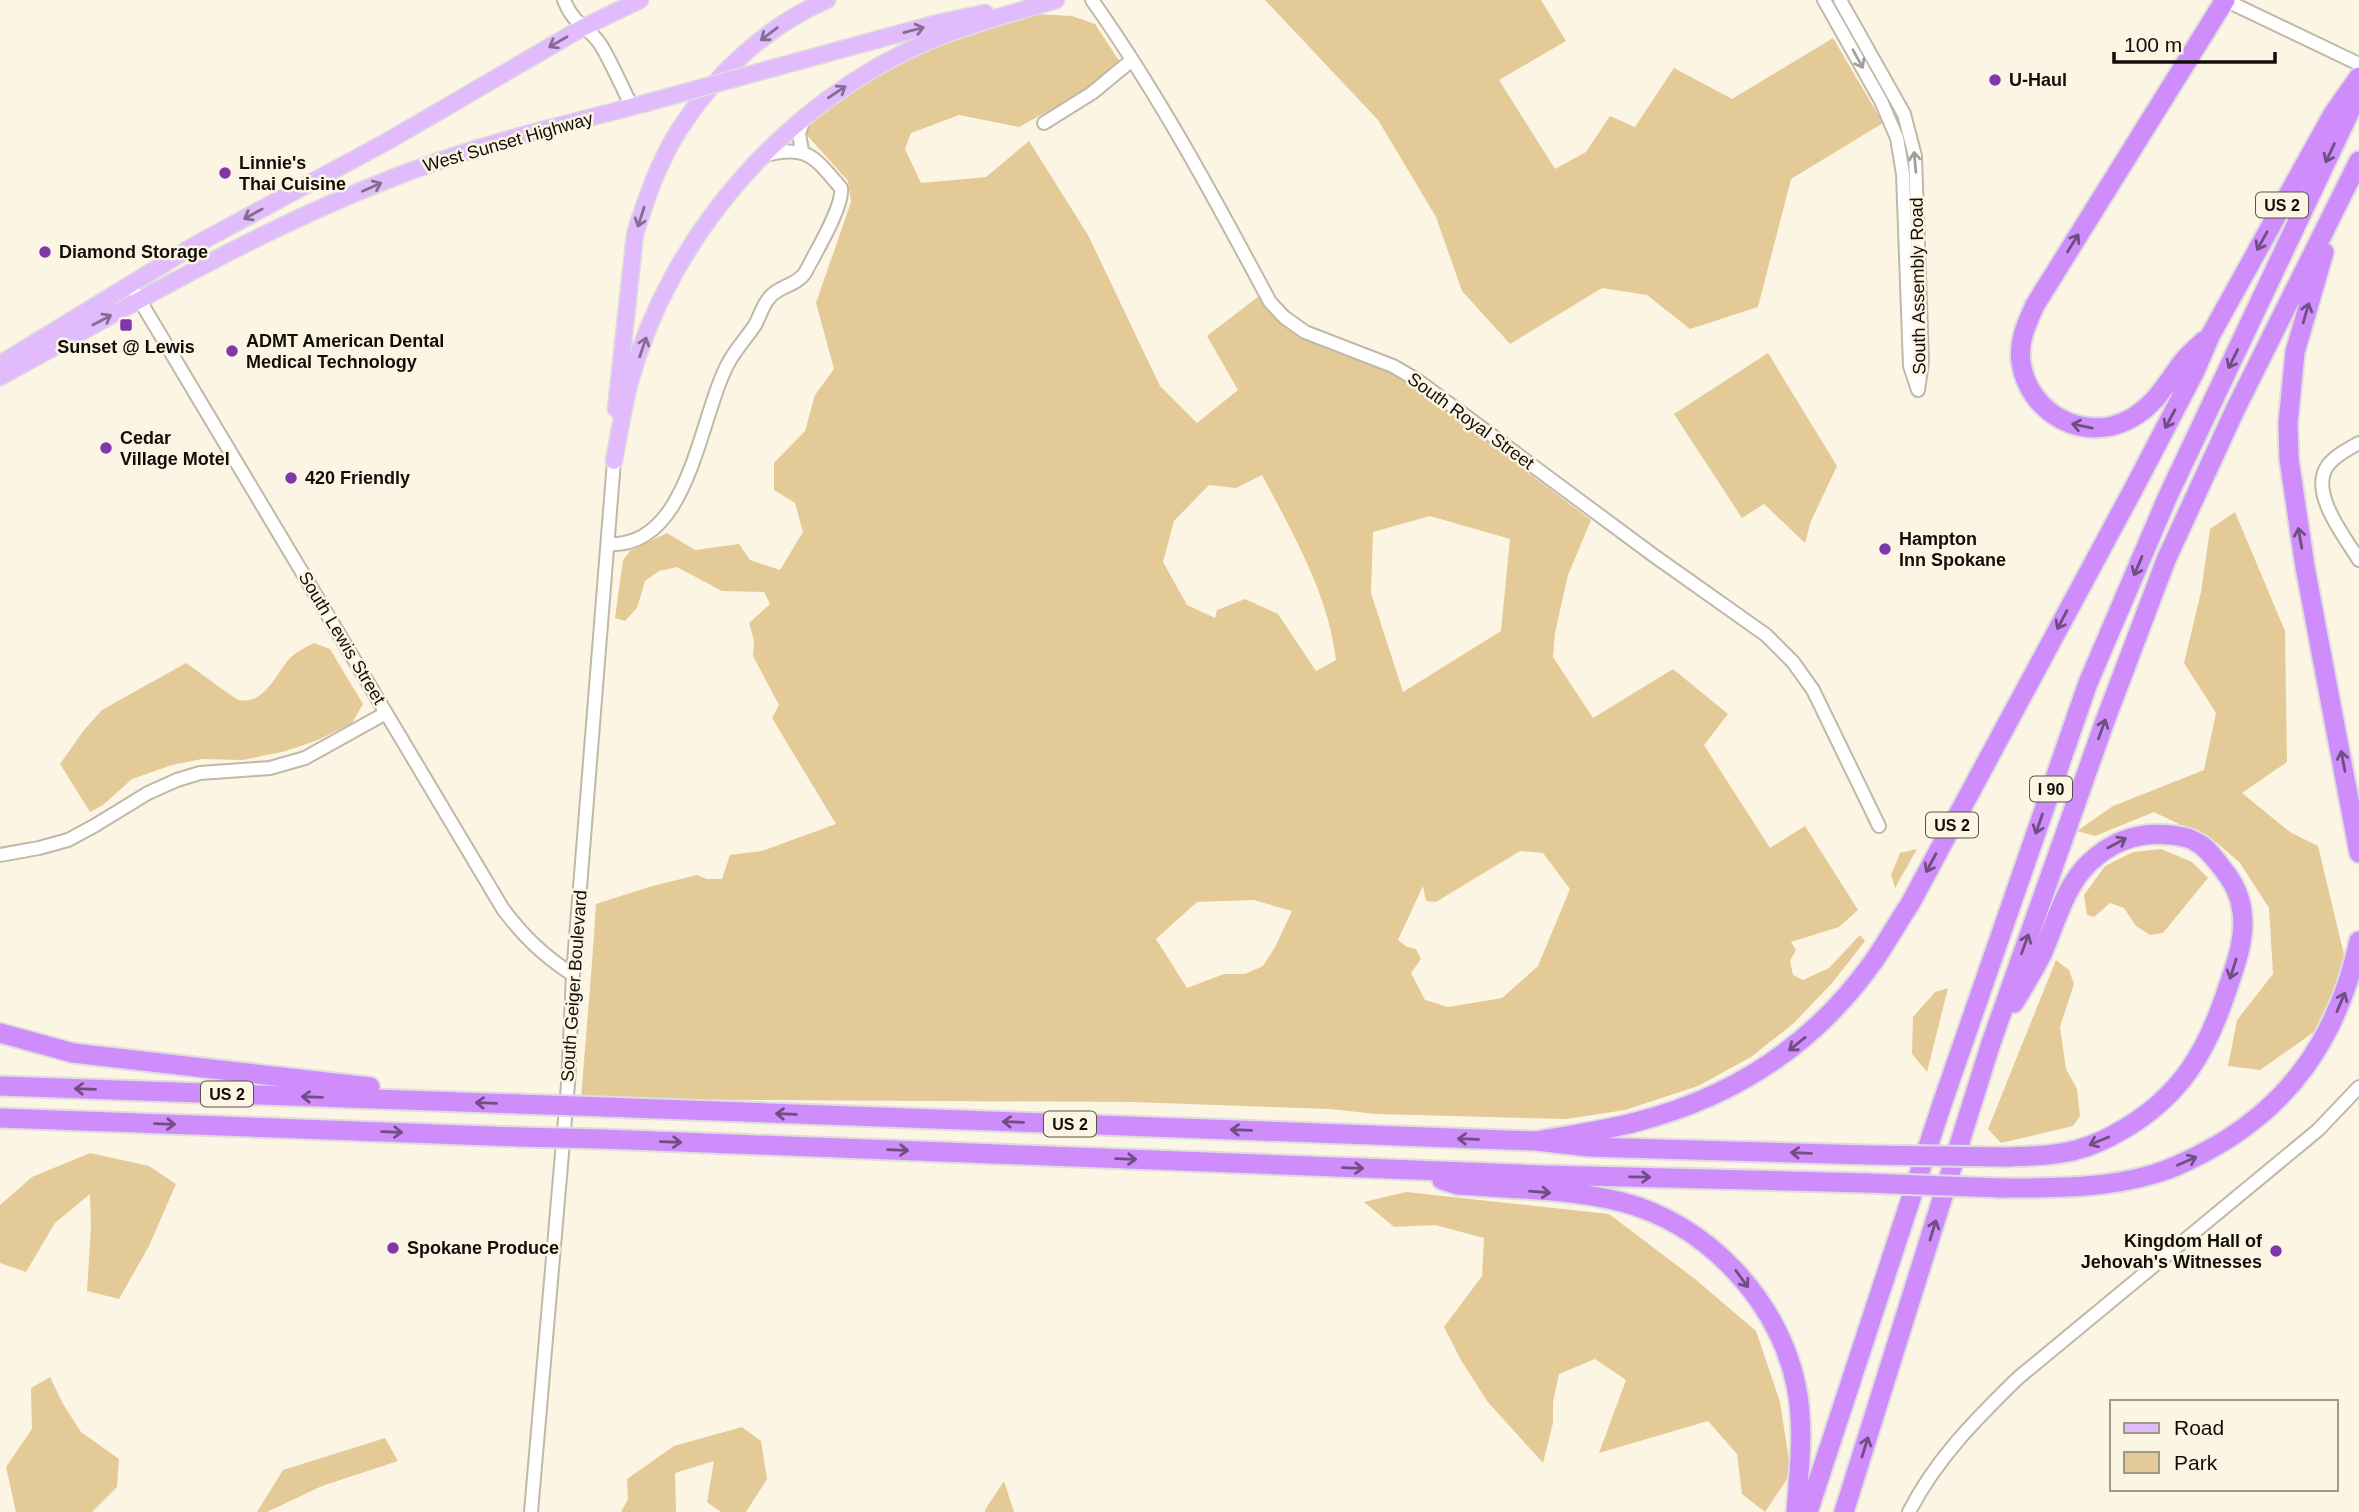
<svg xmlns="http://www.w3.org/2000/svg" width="2359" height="1512" font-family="Helvetica,sans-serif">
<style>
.green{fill:#e3ca97;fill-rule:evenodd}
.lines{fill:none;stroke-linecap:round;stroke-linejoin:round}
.minor-casing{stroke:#c0b8a8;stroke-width:16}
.major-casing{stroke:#dedddd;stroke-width:19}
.highway-casing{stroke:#dedddd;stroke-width:23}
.minor{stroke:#fff;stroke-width:12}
.major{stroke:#e2bbfd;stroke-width:16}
.highway{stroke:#ce8dfb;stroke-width:19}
.major-bridge-casing{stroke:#dedddd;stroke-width:19;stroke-linecap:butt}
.highway-bridge-casing{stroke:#dedddd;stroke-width:23;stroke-linecap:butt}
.major-bridge{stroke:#e2bbfd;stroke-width:16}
.highway-bridge{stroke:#ce8dfb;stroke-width:19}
.oneway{stroke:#846d8f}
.oneway2{stroke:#a09f9d}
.oneway3{stroke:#704e82}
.poi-dot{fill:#7f37aa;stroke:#fdf5e4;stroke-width:2.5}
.labels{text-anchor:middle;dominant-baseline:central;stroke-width:5;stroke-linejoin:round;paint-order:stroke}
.shield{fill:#fdf5e4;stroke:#58534b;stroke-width:2}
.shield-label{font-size:16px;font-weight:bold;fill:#110e09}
.poi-label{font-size:18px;font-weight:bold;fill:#110e09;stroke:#fdf5e4;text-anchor:start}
.street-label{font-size:18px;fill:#110e09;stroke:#fdf5e4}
</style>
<rect width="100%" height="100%" fill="#fdf5e4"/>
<path class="green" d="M1265 0H1541L1566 41 1499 80 1555 169 1586 152 1610 116 1635 127 1674 68 1732 99 1833 38 1883 123 1791 179 1758 307 1690 329 1647 295 1602 288 1510 344 1462 291 1436 217 1378 120Z
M1035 14 1072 16 1095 24 1120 62 1090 88 1019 127 959 115 911 133 905 149 921 183 986 177 1029 141 1088 235 1160 386 1197 423 1238 390 1207 336 1259 296 1281 323 1314 343 1395 373 1591 520 1568 575 1555 633 1553 657 1593 718 1673 669 1728 714 1704 745 1770 848 1805 826 1858 910 1839 927 1791 942 1796 950 1790 961 1793 975 1803 980 1829 968 1860 935 1865 941 1833 982 1794 1023 1751 1057 1698 1086 1625 1110 1566 1119 1376 1114 1330 1109 1132 1102 581 1099C586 1034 592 970 596 904L649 887 697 875 707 879H722L730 855 762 851 836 824 772 718 779 705 753 656 754 641 749 623 770 604 764 592 722 591 677 567 659 571 645 581 637 608 625 621 615 618 623 560 630 551 667 533 695 550 739 544 750 560 780 570 803 532 795 503 774 490V463L805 431 815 395 834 369 816 303 851 202 848 181 806 134 807 124 855 88 915 54ZM1262 475C1293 534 1328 593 1336 660L1316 671 1278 614 1245 599 1217 610 1215 618 1187 605 1163 562 1174 521 1209 485 1236 488ZM1430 516 1510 539 1501 631 1403 692 1371 593 1373 532ZM1520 851 1543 853 1570 889 1538 966 1502 998 1448 1007 1425 1000 1411 973 1421 959 1416 949 1407 947 1398 940 1423 886 1426 901 1436 902ZM1254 900 1292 911 1275 947 1263 966 1245 974H1224L1187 988 1156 939 1197 902Z
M1768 353 1837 466 1811 521 1805 543 1764 504 1742 518 1674 414Z
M2235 512 2285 631 2287 762 2242 793 2290 832 2318 846 2346 963 2314 1032 2260 1070 2228 1066 2237 1020 2273 974 2269 908 2240 863 2216 842 2154 812 2095 836 2077 831 2113 806 2204 770 2216 713 2184 663 2201 592 2210 529Z
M314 643 330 649 363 704 352 723 318 740 286 751 243 760 202 759 172 765 132 779 103 805 90 812 60 764 84 730 102 710 186 663C194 668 235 699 239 700 266 705 277 671 291 657 298 651 306 647 314 643Z
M1917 849 1895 888 1891 875 1900 853Z
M2161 849 2192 862 2208 878 2163 933 2150 935 2136 926 2124 908 2110 903 2094 917 2087 915 2084 895 2105 866 2133 852Z
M2056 960 2069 970 2074 984 2060 1027 2066 1069 2077 1089 2080 1116 2073 1126 2001 1143 1988 1129Z
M1948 988 1927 1072 1912 1054 1913 1017 1935 992Z
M90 1153 149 1166 176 1184 149 1246 119 1299 87 1291 91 1227 90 1194 55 1223 26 1272 0 1263V1205L32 1177Z
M1406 1192 1609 1214 1695 1279 1756 1331 1780 1402 1791 1473 1765 1512 1742 1494 1737 1454 1708 1421 1599 1453 1626 1380 1595 1359 1559 1374 1553 1402V1423L1543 1463 1487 1401 1461 1360 1444 1327 1482 1276 1484 1238 1435 1225 1394 1227 1364 1202Z
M50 1377 63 1404 81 1432 119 1459 117 1487 92 1512H16L6 1467 32 1429 31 1388Z
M742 1427 761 1441 767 1479 746 1512H721L707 1502 714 1461 675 1473 676 1512H621L628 1499 627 1479 674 1446Z
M385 1438 398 1461 322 1486 267 1512H257L283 1470Z
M1004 1481 1014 1512H985V1510Z"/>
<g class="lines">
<defs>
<path id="minor" d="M564 0C575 28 590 26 602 47 613 66 622 87 632 107
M1092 0C1159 95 1215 199 1270 302L1284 317 1305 332 1393 366 1417 380 1653 555 1766 635 1793 662 1813 690 1879 826
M1824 0 1881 101 1897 138 1903 174 1910 366 1918 390 1922 362 1915 156 1904 114 1840 0
M2225 0 2359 64
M1044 123 1092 93 1132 60
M802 151 799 134 804 118
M136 294 503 909C525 938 543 955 573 975
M2359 443C2348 449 2336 455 2328 465 2308 492 2345 537 2359 560
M608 544C691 549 699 413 730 360 737 348 747 337 755 325 760 316 763 304 770 297 779 286 796 286 805 273 814 255 844 206 841 188 815 158 808 144 766 155
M0 855 39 848 68 840 94 826 148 793 177 780 200 773 270 768 305 758 386 713
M531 1512 568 1084 573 975 614 461
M1909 1512C1936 1459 1976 1419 2018 1378L2318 1130 2359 1087"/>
<path id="major" d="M777 67 938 23 985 13
M0 364 195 245 388 141 582 28 640 0
M0 377C137 302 274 220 422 167 495 140 571 123 646 103
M616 409 635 234C646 199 659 161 679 130 714 75 768 25 827 0
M614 461C619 435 623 408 630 382 670 234 788 101 929 41 969 24 1014 13 1056 0"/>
<path id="highway" d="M2324 252 2295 352 2288 423 2289 459 2305 567 2359 853
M2204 341C2196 348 2187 356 2181 364 2166 385 2154 406 2130 419 2084 444 2028 413 2021 362 2018 341 2027 323 2035 305L2225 0
M0 1033 73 1053 370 1087
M0 1086 519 1104
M604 1107 1536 1141 1589 1147 1869 1155
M0 1118 520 1137
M603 1139 1544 1175 1867 1183
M1536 1141C1569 1135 1603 1131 1636 1122 1734 1097 1814 1045 1873 962 1886 944 1897 923 1910 904L2134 488 2195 371 2210 336 2333 114 2359 77
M2007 1157C2030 1156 2053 1156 2076 1150 2092 1146 2109 1138 2124 1129 2180 1096 2206 1053 2226 993 2235 966 2246 939 2242 911 2240 895 2232 880 2222 868 2215 859 2207 847 2196 842 2189 837 2179 836 2171 835 2138 831 2112 841 2089 863 2065 886 2056 922 2043 952 2035 969 2024 986 2014 1003
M1442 1180 1458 1185C1512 1189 1570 1189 1622 1202 1707 1224 1778 1300 1796 1385 1805 1427 1799 1470 1796 1512
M2000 1188C2051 1188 2104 1189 2154 1174 2171 1169 2188 1161 2203 1153 2291 1107 2338 1036 2359 941
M1808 1512 1942 1104 2088 683 2168 496 2359 92
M1844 1512 1991 1043 2105 721 2166 560 2235 410 2359 161"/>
</defs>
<use href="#minor" class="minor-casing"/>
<use href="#major" class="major-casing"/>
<use href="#highway" class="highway-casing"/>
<use href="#minor" class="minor"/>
<use href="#major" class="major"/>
<use href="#highway" class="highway"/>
<defs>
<path id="major-bridge" d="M646 103 777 67"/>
<path id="highway-bridge" d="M519 1104 604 1107
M520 1137 603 1139
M1869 1155 2007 1157
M1867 1183 2000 1188"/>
</defs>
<use href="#major-bridge" class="major-bridge-casing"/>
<use href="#highway-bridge" class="highway-bridge-casing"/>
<use href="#major-bridge" class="major-bridge"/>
<use href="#highway-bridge" class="highway-bridge"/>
</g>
<defs><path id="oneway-shaft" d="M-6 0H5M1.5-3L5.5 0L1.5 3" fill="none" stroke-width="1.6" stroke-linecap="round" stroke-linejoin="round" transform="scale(1.75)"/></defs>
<g class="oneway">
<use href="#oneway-shaft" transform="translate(914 30) rotate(-15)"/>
<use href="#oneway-shaft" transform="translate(769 34) rotate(143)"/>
<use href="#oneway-shaft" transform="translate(558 42) rotate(150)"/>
<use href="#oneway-shaft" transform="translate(837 92) rotate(-34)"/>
<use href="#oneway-shaft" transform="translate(372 187) rotate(-24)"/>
<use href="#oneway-shaft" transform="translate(253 214) rotate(151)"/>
<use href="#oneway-shaft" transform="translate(641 217) rotate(108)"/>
<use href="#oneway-shaft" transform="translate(102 320) rotate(-28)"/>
<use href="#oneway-shaft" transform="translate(643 347) rotate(-71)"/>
</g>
<g class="oneway2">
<use href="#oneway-shaft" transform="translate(1858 59) rotate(61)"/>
<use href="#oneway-shaft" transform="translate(1915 162) rotate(-95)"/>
</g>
<g class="oneway3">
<use href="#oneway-shaft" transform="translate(2330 153) rotate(115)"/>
<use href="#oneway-shaft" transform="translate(2262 241) rotate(119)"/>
<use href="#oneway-shaft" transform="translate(2073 243) rotate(-58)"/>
<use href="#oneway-shaft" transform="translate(2306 313) rotate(-74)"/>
<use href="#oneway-shaft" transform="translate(2233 359) rotate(116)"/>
<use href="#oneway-shaft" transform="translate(2170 419) rotate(118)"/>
<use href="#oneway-shaft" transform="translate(2082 426) rotate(-168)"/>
<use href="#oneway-shaft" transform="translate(2300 538) rotate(-100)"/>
<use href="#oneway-shaft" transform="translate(2138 566) rotate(113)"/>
<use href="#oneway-shaft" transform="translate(2062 620) rotate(118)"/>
<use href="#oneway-shaft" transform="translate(2102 729) rotate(-70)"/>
<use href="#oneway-shaft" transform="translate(2343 761) rotate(-101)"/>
<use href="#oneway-shaft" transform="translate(2039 824) rotate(109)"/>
<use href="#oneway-shaft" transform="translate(2117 843) rotate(-28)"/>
<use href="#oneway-shaft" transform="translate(1931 863) rotate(118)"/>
<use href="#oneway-shaft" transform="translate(2025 944) rotate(-70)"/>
<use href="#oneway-shaft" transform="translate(2233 969) rotate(108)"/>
<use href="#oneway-shaft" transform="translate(2341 1002) rotate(-67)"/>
<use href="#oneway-shaft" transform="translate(1797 1044) rotate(141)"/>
<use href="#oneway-shaft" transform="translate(85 1089) rotate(-178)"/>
<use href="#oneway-shaft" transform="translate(312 1097) rotate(-178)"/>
<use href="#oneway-shaft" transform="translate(486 1103) rotate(-178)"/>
<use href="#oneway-shaft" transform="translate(786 1114) rotate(-178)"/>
<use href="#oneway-shaft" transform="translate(1013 1122) rotate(-178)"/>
<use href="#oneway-shaft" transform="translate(165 1124) rotate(2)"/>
<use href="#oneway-shaft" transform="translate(1241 1130) rotate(-178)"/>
<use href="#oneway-shaft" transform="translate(392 1132) rotate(2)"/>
<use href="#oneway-shaft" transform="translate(1468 1139) rotate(-178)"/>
<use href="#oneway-shaft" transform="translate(2099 1141) rotate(158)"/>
<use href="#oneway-shaft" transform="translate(671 1142) rotate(2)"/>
<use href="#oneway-shaft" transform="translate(898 1150) rotate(2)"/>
<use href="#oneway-shaft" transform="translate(1801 1153) rotate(-178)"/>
<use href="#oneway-shaft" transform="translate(1126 1159) rotate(2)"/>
<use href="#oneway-shaft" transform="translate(2187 1161) rotate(-24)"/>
<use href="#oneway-shaft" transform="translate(1353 1168) rotate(2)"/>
<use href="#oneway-shaft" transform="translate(1640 1177) rotate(1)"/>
<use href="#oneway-shaft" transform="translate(1540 1192) rotate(5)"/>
<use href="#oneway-shaft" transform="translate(1933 1230) rotate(-73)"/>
<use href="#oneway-shaft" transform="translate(1742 1279) rotate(54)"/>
<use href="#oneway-shaft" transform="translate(1865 1447) rotate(-73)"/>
</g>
<g class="poi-dot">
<circle cx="1995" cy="80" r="7"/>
<circle cx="225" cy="173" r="7"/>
<circle cx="45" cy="252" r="7"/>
<rect x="119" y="318" width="14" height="14" rx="3.5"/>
<circle cx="232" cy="351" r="7"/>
<circle cx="106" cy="448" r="7"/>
<circle cx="291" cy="478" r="7"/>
<circle cx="1885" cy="549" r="7"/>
<circle cx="393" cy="1248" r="7"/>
<circle cx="2276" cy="1251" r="7"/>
</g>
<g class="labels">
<g class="shield">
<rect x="2256" y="192.5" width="52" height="25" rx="5"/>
<rect x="2030" y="776.5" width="42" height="25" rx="5"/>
<rect x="1926" y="812.5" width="52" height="25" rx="5"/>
<rect x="201" y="1081.5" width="52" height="25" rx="5"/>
<rect x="1044" y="1111.5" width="52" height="25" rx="5"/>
</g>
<g class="shield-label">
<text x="2282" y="205">US 2</text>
<text x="2051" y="789">I 90</text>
<text x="1952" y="825">US 2</text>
<text x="227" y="1094">US 2</text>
<text x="1070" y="1124">US 2</text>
</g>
<g class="poi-label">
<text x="2009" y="80">U-Haul</text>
<text x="239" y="163">Linnie's<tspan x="239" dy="21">Thai Cuisine</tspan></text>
<text x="59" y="252">Diamond Storage</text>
<text x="246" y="341">ADMT American Dental<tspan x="246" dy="21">Medical Technology</tspan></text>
<text x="126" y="347" text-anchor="middle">Sunset @ Lewis</text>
<text x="120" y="438">Cedar<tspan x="120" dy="21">Village Motel</tspan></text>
<text x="305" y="478">420 Friendly</text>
<text x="1899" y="539">Hampton<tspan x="1899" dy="21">Inn Spokane</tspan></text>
<text x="2262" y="1241" text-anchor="end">Kingdom Hall of<tspan x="2262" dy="21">Jehovah's Witnesses</tspan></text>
<text x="407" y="1248">Spokane Produce</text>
</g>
<g class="street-label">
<text transform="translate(508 142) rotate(-16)">West Sunset Highway</text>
<text transform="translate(1918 286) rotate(-91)">South Assembly Road</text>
<text transform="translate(1471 421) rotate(36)">South Royal Street</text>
<text transform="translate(342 638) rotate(59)">South Lewis Street</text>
<text transform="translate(574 986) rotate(-86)">South Geiger Boulevard</text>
</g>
</g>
<rect x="2110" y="1400" width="228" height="91" fill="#fdf5e4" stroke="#9f998c" stroke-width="2"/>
<rect x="2124" y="1423" width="35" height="10" fill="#e2bbfd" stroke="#9f998c" stroke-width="2"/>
<text x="2174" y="1435" font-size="21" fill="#110e09">Road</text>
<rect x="2124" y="1452" width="35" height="21" fill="#e3ca97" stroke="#9f998c" stroke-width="2"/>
<text x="2174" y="1470" font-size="21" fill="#110e09">Park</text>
<path d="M2114 52v10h161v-10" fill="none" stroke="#110e09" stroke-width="3.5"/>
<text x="2124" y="52" font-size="21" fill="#110e09" stroke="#fdf5e4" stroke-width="5" paint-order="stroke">100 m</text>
</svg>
